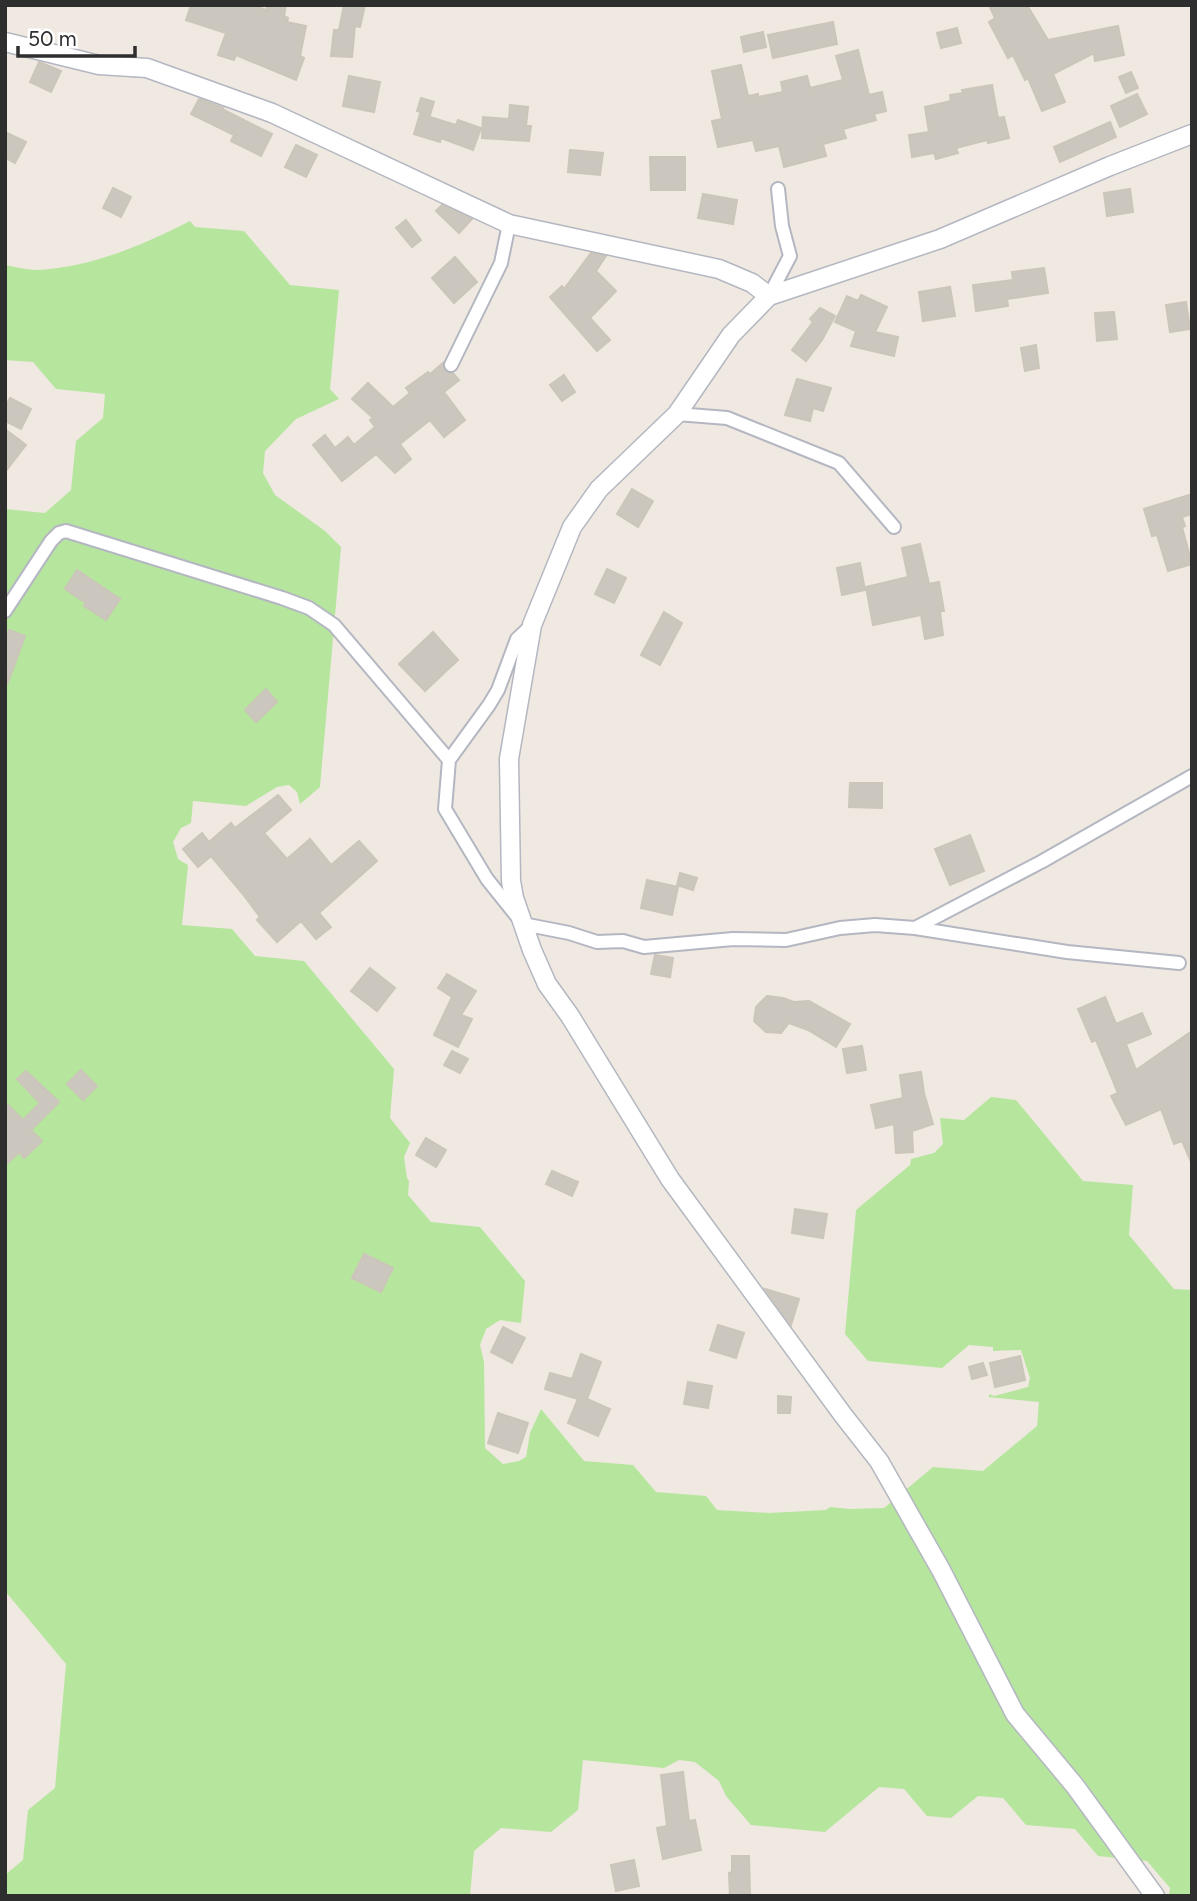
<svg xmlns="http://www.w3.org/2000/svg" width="1197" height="1901" font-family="Figtree,sans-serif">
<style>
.green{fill:#b6e59e}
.building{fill:#cbc7bf;stroke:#cbc5ba;stroke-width:2}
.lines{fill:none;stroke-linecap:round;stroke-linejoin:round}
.street-casing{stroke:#b4b7c1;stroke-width:16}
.secondary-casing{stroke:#b4b7c1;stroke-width:21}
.street{stroke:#fff;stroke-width:12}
.secondary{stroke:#fff;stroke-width:18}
</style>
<rect width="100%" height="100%" fill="#efe9e1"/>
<path class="green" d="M190 221 195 227 244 231 290 285 339 290 330 389 339 399 296 419 265 451 263 473 275 495 325 531 341 547 320 787 300 804 297 792 289 785 277 787 246 806 193 801 191 823 181 828 173 842 178 859 188 865 182 925 232 929 255 956 304 961 394 1069 390 1118 410 1143 404 1157 407 1178 409 1181 408 1195 431 1222 480 1227 525 1281 521 1323 500 1320 486 1329 480 1345 484 1362 485 1448 503 1464 519 1461 526 1457 530 1433 541 1409 584 1461 633 1465 656 1492 706 1496 717 1510 769 1513 826 1510 830 1507 849 1509 884 1508 933 1467 983 1471 1037 1426 1039 1402 989 1397V1394L994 1396 1028 1387 1030 1378 1021 1350 993 1351V1347L969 1345 942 1368 868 1361 845 1334 856 1210 910 1165 911 1159 934 1153 943 1144 940 1118 964 1120 991 1097 1016 1100 1083 1181 1133 1185 1129 1235 1174 1289 1192 1290V1896H1169L1170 1888 1147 1861 1098 1856 1075 1829 1026 1825 1003 1798 978 1796 951 1818 927 1816 904 1789 879 1787 825 1832 751 1825 726 1796 719 1781 695 1762 679 1760 664 1768 583 1760 578 1810 551 1832 501 1828 474 1851 470 1896H5V1875L23 1860 28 1810 55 1788 66 1664 5 1591V509L45 513 71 490 76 441 103 418 105 394 56 389 33 362 5 360V265C16 267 27 270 38 270 92 267 143 245 190 221Z"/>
<path class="building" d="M191 5H250L267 10V5H286L284 16 288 18 287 22 306 26 300 56 304 58 296 80 236 55 234 60 218 55 226 33 186 20Z
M344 5H365L360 27 355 26 352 57 331 56 334 30H339Z
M989 5H1027L1048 40 1118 26 1124 55 1095 61 1094 53 1053 74 1065 102 1042 111 1028 78 1025 80 1013 55 1008 58 989 22 995 18Z
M833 22 837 44 773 58 768 35Z
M957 28 961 43 941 48 937 33Z
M763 32 766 47 744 52 741 37Z
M858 50 869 95 882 92 886 111 874 114 876 120 843 129 846 138 823 144 826 156 784 167 779 146 756 151 753 140 718 147 712 121 722 119 712 71 741 65 748 96 758 94V97L783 92 781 82 807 76 810 88 843 80 836 56Z
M39 62 61 71 51 92 30 82Z
M1131 72 1138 88 1126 93 1119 77Z
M349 76 380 82 374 112 343 106Z
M992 85 998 118 1004 117 1009 138 988 143 987 140 956 148 958 153 936 159 934 153 912 157 909 135 929 132 925 107 951 101 950 95 963 93 962 90Z
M1137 94 1147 114 1120 127 1111 106Z
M421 98 434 102 430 115 417 111Z
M199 99 223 108 222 109 272 134 261 156 231 141 234 135 191 114Z
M510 105 528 107 526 126H531L529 141 482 138 483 117 509 119Z
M420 114 456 125 458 120 481 128 473 150 441 138 440 142 414 134Z
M1110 122 1116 137 1060 162 1054 147Z
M5 132 26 142 15 163 5 158Z
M296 145 317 155 306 177 285 167Z
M570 150 603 153 600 175 568 172Z
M650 157H685V190H651Z
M113 188 131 197 121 217 103 208Z
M1130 189 1133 212 1107 216 1104 193Z
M703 194 737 200 733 224 698 218Z
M442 205 472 219 459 233 436 211Z
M406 220 421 240 412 247 396 228Z
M591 253 606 256 596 271 616 291 590 318 610 340 597 351 550 297 562 286 564 289Z
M455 257 477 282 454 303 432 278Z
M1044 268 1048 293 1007 299 1008 306 976 311 973 285 1013 280 1012 272Z
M950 287 955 316 923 321 919 292Z
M861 295 887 307 875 332 898 337 894 356 851 346 856 331 835 322 847 296 858 301Z
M1186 302 1190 329 1170 332 1166 305Z
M820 308 835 316 822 340 806 361 792 350 813 322 810 319Z
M1114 312 1117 339 1097 341 1095 313Z
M1036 345 1039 368 1025 371 1021 348Z
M443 363 444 370 453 373 459 380 444 392 465 420 444 437 430 420 400 444 411 459 395 473 376 454 342 481 313 445 325 435 335 448 348 437 354 445 375 427 370 420 373 418 352 399 368 383 393 407 410 393 406 388 428 372 430 374Z
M564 375 575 392 562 401 550 385Z
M797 379 831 388 823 411 813 408 810 421 785 415Z
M10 398 31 409 21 429 5 421V407Z
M5 429 26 445 5 472Z
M632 489 653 501 638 527 617 514Z
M1192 494V514L1182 517 1185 526 1182 527 1192 564 1168 571 1157 535 1152 536 1144 509Z
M920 544 929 584 939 582 944 611H940L943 635 925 639 921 615 873 625 866 587 908 577 902 548Z
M860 563 865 590 842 595 837 568Z
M607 569 626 578 614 603 595 594Z
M77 570 120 599 106 620 84 606 86 603 65 589Z
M664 612 682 623 660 665 641 655Z
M9 630 25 636 7 685 5 640Z
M433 632 458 660 425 691 399 664Z
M266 689 277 702 256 722 245 710Z
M850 783H882V808L849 807Z
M278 795 291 810 264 833 287 859 310 839 331 865 359 841 377 861 319 913 331 927 316 939 301 921 277 942 257 920 260 917 242 893 211 856 198 867 183 849 202 833 209 842 231 823 235 828Z
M970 835 984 871 950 885 935 849Z
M680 873 697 878 693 890 677 885Z
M647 880 678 887 672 915 641 908Z
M655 955 673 958 670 977 651 974Z
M370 968 395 988 377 1011 351 991Z
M447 974 476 991 461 1015 472 1019 458 1047 434 1035 452 997 438 988Z
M767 996 783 998 794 1002 809 1001 850 1024 836 1047 808 1030 789 1023 781 1033 766 1032 754 1021 756 1007Z
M1105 997 1116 1024 1142 1013 1151 1034 1126 1044 1136 1070 1192 1031V1164L1182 1141 1174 1144 1161 1109 1126 1125 1111 1096 1118 1093 1096 1040 1092 1042 1078 1009Z
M862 1046 866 1070 847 1073 843 1049Z
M452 1051 468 1059 460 1073 444 1065Z
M81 1070 97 1086 83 1100 67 1084Z
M26 1071 59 1102 31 1130 42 1141 24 1158 19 1152 5 1166V1102L23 1120 40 1103 17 1079Z
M921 1072 924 1093 933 1124 912 1131 913 1152 896 1153 894 1124 876 1128 871 1105 903 1098 900 1075Z
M426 1138 446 1150 436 1167 416 1155Z
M552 1171 578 1182 572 1196 546 1184Z
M795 1209 827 1214 823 1238 792 1233Z
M364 1254 393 1268 381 1292 352 1278Z
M765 1289 799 1299 791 1325Z
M718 1325 744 1333 736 1358 710 1350Z
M503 1327 525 1338 512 1363 491 1352Z
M581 1354 601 1362 587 1399 610 1409 598 1436 568 1423 578 1399 545 1389 550 1373 572 1379Z
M1020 1356 1025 1380 995 1387 990 1363Z
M983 1363 987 1375 972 1379 969 1367Z
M688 1382 712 1386 708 1408 684 1404Z
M778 1396 791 1397 790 1413H778Z
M498 1413 528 1423 518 1453 488 1443Z
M683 1772 689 1821 695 1820 701 1850 663 1859 657 1828 667 1826 661 1775Z
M732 1856H749L750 1896H730L729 1873 732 1872Z
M634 1860 639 1886 616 1891 611 1865Z"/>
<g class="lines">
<defs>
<path id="street" d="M769 296 790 256 782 226 778 189
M451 365 501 263 509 224
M677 414 727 418 839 463 894 527
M5 611 51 541 59 533 66 531 282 598 309 608 334 625 449 760
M532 625 517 639 498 690 489 705 449 760 445 809 487 879 523 924 569 933 597 942 623 941 644 947 733 939 786 940 840 928 875 925 915 928 1067 952 1179 963
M915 928 1041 862 1192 776"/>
<path id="secondary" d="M5 42 99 65 147 68 272 113 509 224 719 269 752 283 769 296
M1155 1896 1075 1786 1015 1714 941 1570 879 1461 843 1415 670 1179 570 1016 547 984 532 950 514 898 511 881 509 759 532 625 572 527 599 489 677 414 731 335 769 296 940 239 1110 166 1192 134"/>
</defs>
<use href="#street" class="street-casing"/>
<use href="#secondary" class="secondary-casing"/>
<use href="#street" class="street"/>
<use href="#secondary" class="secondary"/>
</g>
<rect width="1197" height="1901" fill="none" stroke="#2e2e2e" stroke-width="14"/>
<path d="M18 46v10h117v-10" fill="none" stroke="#2e2e2e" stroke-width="3.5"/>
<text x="28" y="46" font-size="21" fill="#2e2e2e" stroke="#ffffff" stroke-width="5" paint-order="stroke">50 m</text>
</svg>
